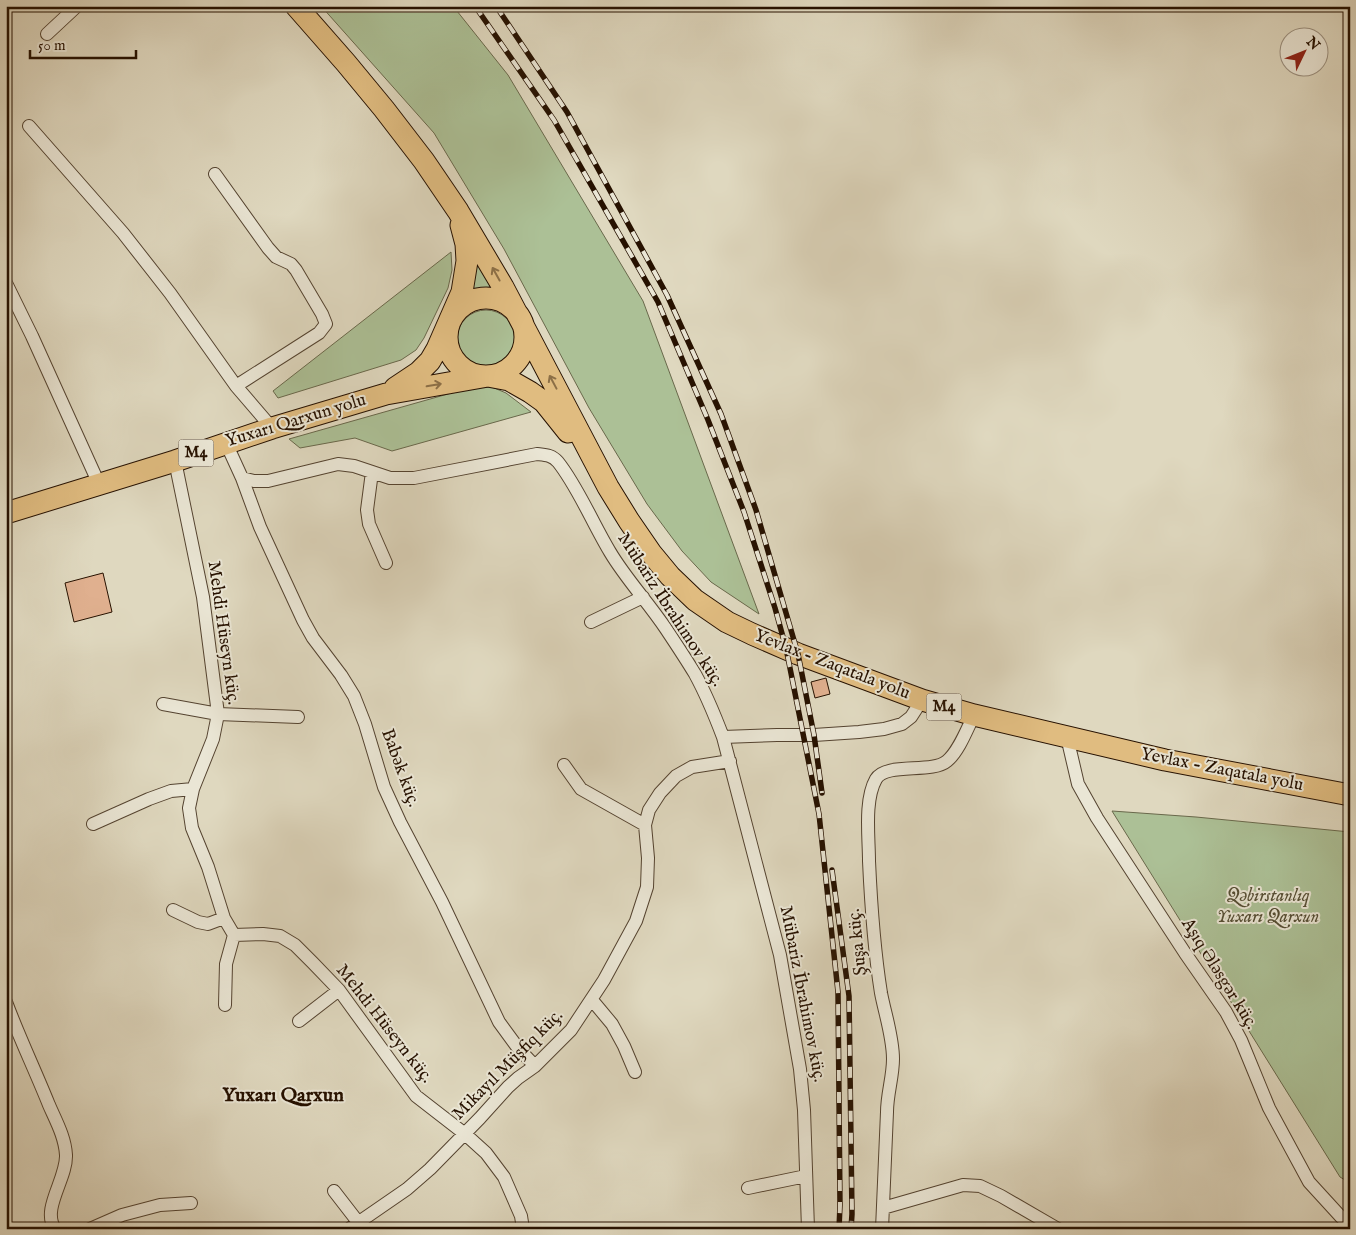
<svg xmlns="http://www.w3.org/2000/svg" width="1356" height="1235" font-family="'IM FELL English',serif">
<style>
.green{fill:#acc096;stroke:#69684b}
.building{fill:#e0b08f;stroke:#261100}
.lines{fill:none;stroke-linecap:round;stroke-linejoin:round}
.minor-casing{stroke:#544330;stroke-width:14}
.trunk-casing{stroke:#261100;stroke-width:23}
.minor{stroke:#eae6d5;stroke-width:12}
.trunk{stroke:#e0bc80;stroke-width:21}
.rail-casing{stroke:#261100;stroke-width:5.5}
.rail{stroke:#eae6d5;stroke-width:4;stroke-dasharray:11;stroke-linecap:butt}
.oneway{stroke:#8c6f46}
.labels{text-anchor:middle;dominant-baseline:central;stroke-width:4;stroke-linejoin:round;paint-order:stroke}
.shield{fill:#eae6d5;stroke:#615140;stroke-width:1}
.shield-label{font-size:16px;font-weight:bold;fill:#261100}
.street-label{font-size:18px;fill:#261100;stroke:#eae6d5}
.park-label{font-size:18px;font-style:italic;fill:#554e34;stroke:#eae6d5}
.quarter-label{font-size:20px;font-weight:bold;fill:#261100;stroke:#eae6d5}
</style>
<rect width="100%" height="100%" fill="#dfd8bf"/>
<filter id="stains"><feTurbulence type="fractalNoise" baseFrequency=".004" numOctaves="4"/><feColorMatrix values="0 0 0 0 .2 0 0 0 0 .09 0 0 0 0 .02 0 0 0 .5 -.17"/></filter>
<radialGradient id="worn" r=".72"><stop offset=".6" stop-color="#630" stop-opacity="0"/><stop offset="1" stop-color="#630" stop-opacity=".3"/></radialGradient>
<path class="green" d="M321 6H453L508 75 643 301 759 614 711 582 682 551 647 504 589 408 504 249 434 133Z
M473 248 495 290 472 294Z
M451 252 452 270 448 288 424 338 416 350 401 360 278 398 273 391Z
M457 339a29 29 0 1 1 58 0a29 29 0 1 1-58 0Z
M492 387 506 393 531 412 392 451 355 438 300 448 289 439 469 388Z
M1112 811 1196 817 1350 832V1183L1340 1177Z"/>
<path class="building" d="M103 573 112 612 74 622 65 583Z
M826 678 830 694 815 698 811 682Z"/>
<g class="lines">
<defs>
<path id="minor" d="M47 34 77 6
M29 126 123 233 170 293 236 386 272 428
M215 174 268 248 276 257 291 264 296 270 322 314 326 324 319 333 236 386
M6 283 32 336 99 484
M226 443 242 478 254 481H268L338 464 354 466 390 478H414L537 454C546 455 552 455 558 462 578 487 593 524 610 552 626 579 648 602 666 629 676 644 686 659 695 674 706 694 715 716 723 737L780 955 800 1069 804 1110 808 1229
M175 461 203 597 218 714 213 739 193 789 189 808 192 828 208 867 224 918 234 935 263 934 280 936 295 945 313 963 339 990 416 1096 465 1134 486 1153 504 1177 521 1216 523 1229
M372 472 367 510 369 524 386 563
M242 478 260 527 303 620 313 638 341 675 354 696 365 724 384 787 400 822 442 902 499 1022 518 1048 535 1066
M591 622 643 597
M163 704 218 714 298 717
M723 737 777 735H814L859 732 884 729 902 724 911 717 922 700
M1067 737 1078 784 1097 818 1185 953 1226 1012 1241 1040 1269 1108 1309 1182 1341 1217 1350 1225
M564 765 581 789 645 825
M93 824 149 799 171 791 193 789
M173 910 198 922 208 924 224 918
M592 1000 612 1024 624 1046 635 1072
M6 1002C19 1037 35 1070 49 1105 56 1121 65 1137 66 1155 67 1179 41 1209 55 1229
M225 1005 226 964 234 935
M299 1021 339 990
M748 1188 806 1176
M334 1191 358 1222
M883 1208 963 1185 980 1186 1001 1196 1058 1229
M90 1229 122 1215 160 1205 191 1203
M349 1229 407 1189 430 1169 480 1118 508 1087 518 1078 535 1066 571 1030 604 980 636 921 647 887 648 858 645 825 649 810 660 793 676 776 692 767 730 761
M882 1229C884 1190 885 1151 887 1112 887 1094 893 1077 893 1059 893 1037 885 1014 881 993 874 949 871 905 869 861 869 837 864 800 876 779 886 762 932 774 947 761 959 751 967 729 974 715"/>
<path id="trunk" d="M296 6 346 63 384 109 424 161 458 211 503 287 608 487 629 521 651 553 670 576 695 600 727 622 752 634 798 654 922 700 974 715 1165 760 1350 795
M447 337a39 39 0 1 1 78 0a39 39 0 1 1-78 0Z
M395 388 419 372 430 361 437 349 462 292 467 261 466 244 461 225
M6 513 175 461 272 428 386 394 488 376 509 380 530 392 544 402 568 432"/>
</defs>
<use href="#minor" class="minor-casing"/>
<use href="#trunk" class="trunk-casing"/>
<use href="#minor" class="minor"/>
<use href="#trunk" class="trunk"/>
<defs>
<path id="rail" d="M475 6 554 120 658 302 708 420 744 512 775 608 786 648 819 814 838 992 840 1205 839 1229
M496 6 567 112 667 295 721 414 756 510 798 654 814 735 822 793
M832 870 849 996 852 1214 851 1229"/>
</defs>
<use href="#rail" class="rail-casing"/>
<use href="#rail" class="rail"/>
</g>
<defs><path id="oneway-shaft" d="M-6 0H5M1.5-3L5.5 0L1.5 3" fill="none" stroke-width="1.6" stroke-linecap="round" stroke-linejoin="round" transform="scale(1.25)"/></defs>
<g class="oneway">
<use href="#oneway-shaft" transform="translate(496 274) rotate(-119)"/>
<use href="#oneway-shaft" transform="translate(553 382) rotate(-118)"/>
<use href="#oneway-shaft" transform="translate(434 385) rotate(-10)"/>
</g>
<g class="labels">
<g class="shield">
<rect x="178.5" y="439.5" width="35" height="27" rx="4"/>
<rect x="926.5" y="693.5" width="35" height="27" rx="4"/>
</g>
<g class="shield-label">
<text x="196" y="453">M4</text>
<text x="944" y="707">M4</text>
</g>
<g class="street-label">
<text transform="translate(296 421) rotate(-17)">Yuxarı Qarxun yolu</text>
<text transform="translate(670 610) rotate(57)">Mübariz İbrahimov küç.</text>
<text transform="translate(223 633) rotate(82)">Mehdi Hüseyn küç.</text>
<text transform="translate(832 665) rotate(21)">Yevlax - Zaqatala yolu</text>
<text transform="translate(400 768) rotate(70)">Babək küç.</text>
<text transform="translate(1222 770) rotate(11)">Yevlax - Zaqatala yolu</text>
<text transform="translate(858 942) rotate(-96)">Şuşa küç.</text>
<text transform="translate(1219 974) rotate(58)">Aşıq Ələsgər küç.</text>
<text transform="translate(802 994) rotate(79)">Mübariz İbrahimov küç.</text>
<text transform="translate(384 1024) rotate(52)">Mehdi Hüseyn küç.</text>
<text transform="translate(508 1065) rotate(-45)">Mikayıl Müşfiq küç.</text>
</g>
<g class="park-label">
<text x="1268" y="896">Qəbirstanlıq<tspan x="1268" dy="21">Yuxarı Qarxun</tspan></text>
</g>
<g class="quarter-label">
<text x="283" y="1095">Yuxarı Qarxun</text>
</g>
</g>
<rect width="1356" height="1235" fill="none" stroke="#dfd8bf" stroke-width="25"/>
<rect x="8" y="8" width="1341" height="1220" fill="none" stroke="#261100" stroke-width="2.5"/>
<rect x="12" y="12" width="1331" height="1210" fill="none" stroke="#261100"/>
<g transform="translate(1304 52) rotate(47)"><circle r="24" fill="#eae6d5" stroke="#9c9180"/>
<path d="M0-4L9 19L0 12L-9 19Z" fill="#8f2418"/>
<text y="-8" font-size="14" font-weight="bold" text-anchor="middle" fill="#261100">N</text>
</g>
<path d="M30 50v8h106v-8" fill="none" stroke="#261100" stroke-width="2.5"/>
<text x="38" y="50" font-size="15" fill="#261100" stroke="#eae6d5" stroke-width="4" paint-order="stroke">50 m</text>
<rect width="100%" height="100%" filter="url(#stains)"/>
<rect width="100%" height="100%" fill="url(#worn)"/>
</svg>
